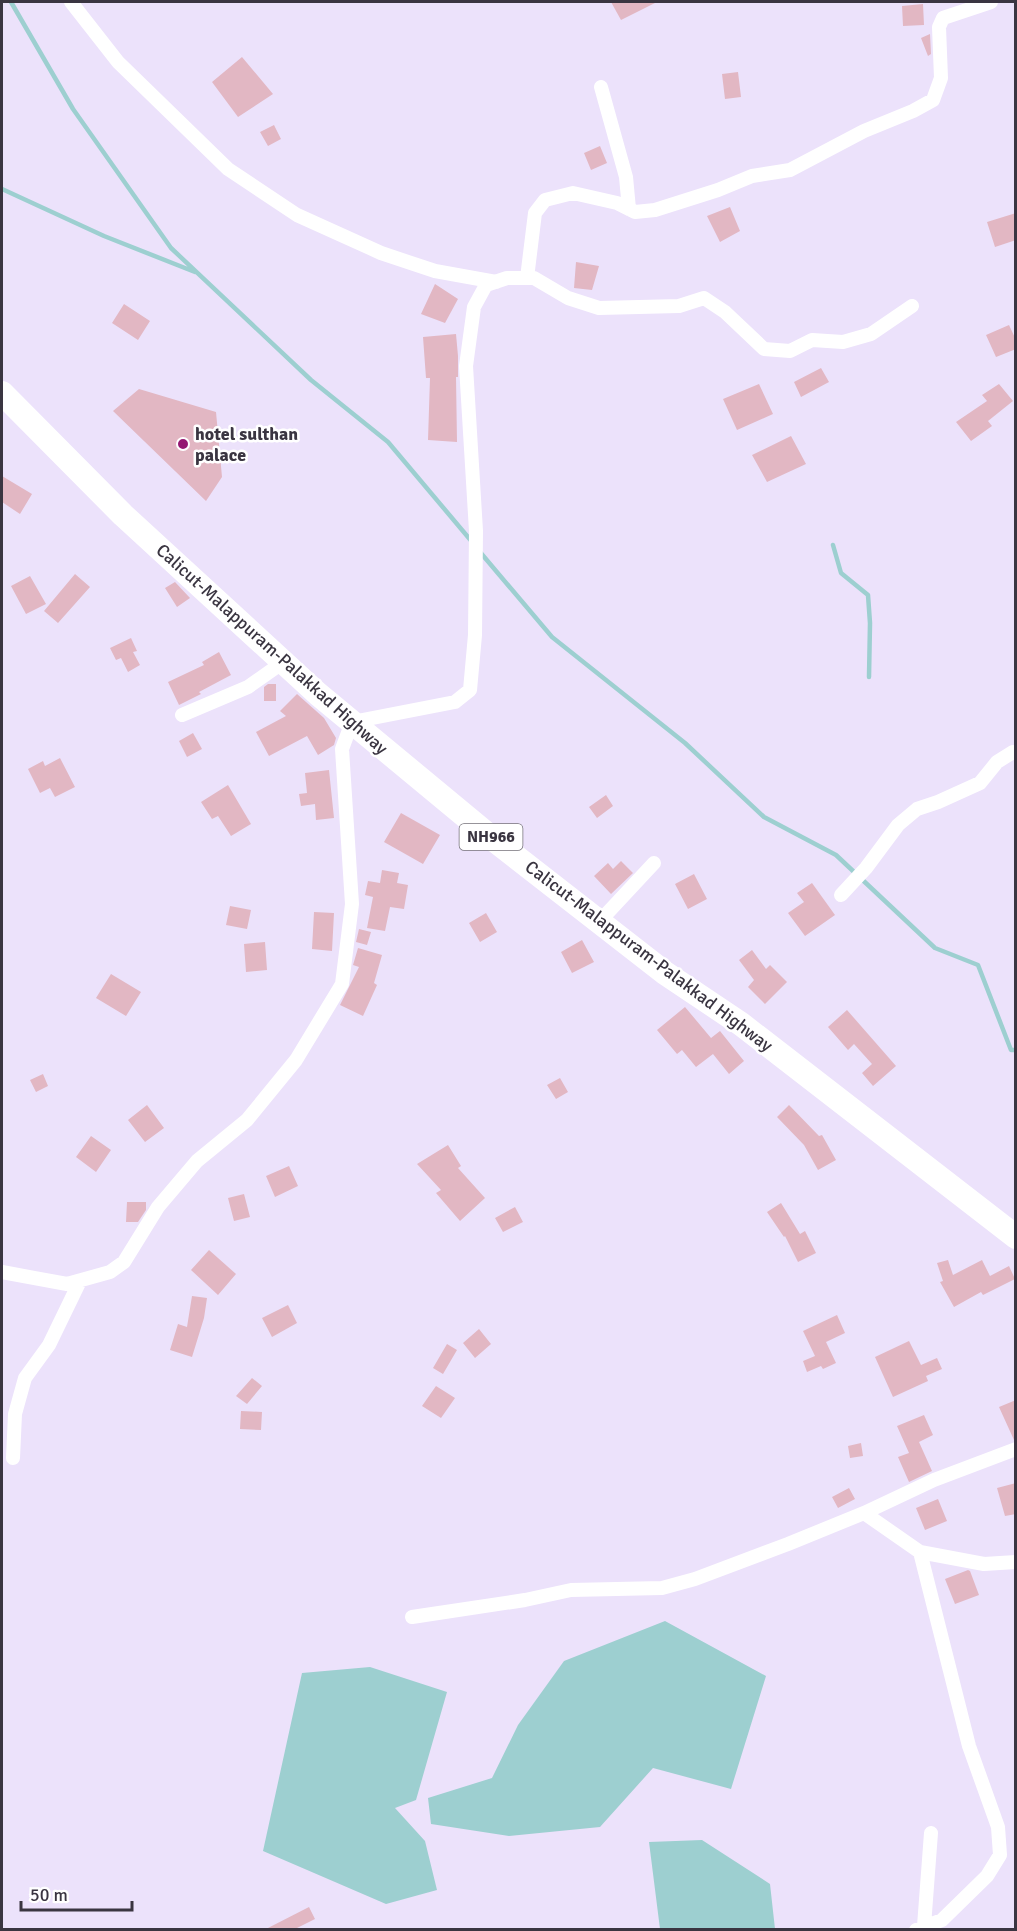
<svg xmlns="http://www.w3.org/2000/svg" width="1017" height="1931" font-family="Signika,sans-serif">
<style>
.water{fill:#9dcfd0}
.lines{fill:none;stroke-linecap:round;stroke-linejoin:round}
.stream{stroke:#9dcfd0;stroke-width:4.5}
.building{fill:#e2b7c3}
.street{stroke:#fff;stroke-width:14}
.highway{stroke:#fff;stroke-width:24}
.poi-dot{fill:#941872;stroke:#fff;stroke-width:2}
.labels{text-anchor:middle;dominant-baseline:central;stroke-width:5;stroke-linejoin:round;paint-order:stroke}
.shield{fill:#fff;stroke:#75727a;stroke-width:1.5}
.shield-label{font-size:16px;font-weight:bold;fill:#3a3541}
.poi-label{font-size:18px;font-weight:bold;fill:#3a3541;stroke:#fff;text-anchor:start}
.street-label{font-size:18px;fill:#3a3541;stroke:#fff}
</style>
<rect width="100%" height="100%" fill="#ece2fb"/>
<path class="water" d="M665 1621 766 1676 731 1789 653 1768 600 1827 509 1836 431 1824 428 1798 492 1778 518 1725 564 1661Z
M370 1667 447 1692 416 1800 395 1808 425 1841 437 1890 386 1904 263 1851 302 1673Z
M702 1840 770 1884 775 1929H660L649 1842Z"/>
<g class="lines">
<path class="stream" d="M11 2 73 109 171 248 311 380 388 442 473 543
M2 189 104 236 195 272
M833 545 841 573 868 595 870 623 869 677
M480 552 552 637 685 743 764 817 836 855 935 948 978 965 1011 1050H1016"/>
</g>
<path class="building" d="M611 2H657L621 20Z
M923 4 924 25 903 26 902 6Z
M930 34 931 54 928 56 921 38Z
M242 57 273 94 238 117 212 82Z
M738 72 741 97 725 99 722 74Z
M274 125 281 139 268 146 260 132Z
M600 146 607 163 591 170 584 153Z
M730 207 740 231 720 242 707 216Z
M1016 213V240L995 247 987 222Z
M576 262 599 266 592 290 574 288Z
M435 284 458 299 445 323 421 314Z
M124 304 150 321 138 340 112 323Z
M1009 325 1016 340V349L996 357 986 335Z
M456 334 458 356V377H456L457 442 428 440 430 378H426L423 337Z
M821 368 829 382 801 397 794 382Z
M759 384 773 414 737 430 723 399Z
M999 384 1013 401 988 421 992 426 971 441 956 422 987 401 982 395Z
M139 389 216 412 222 477 206 501 113 411Z
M791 436 806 464 767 482 752 455Z
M2 476 32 494 20 514 2 502Z
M75 574 90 587 58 623 44 611Z
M30 576 46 604 26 614 11 586Z
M175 582 190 598 177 607 165 588Z
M131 638 137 651 133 652 140 665 128 672 121 658 116 660 110 648Z
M219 652 231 675 199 692 201 694 179 705 168 682 204 665 202 662Z
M268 684H276V701H264V687Z
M297 694 324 718 336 738 334 745 318 755 307 736 269 756 256 732 286 716 280 711Z
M193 733 202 749 187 757 179 741Z
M60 758 75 787 55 797 50 788 40 793 28 769 43 761 45 766Z
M329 770 334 818 316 820 315 804 301 806 299 794 307 793 305 773Z
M228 785 251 824 231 836 218 816 212 819 201 802Z
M606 795 613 806 597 818 589 807Z
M401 813 440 835 423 864 384 842Z
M621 861 633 873 611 894 594 876 608 863 613 869Z
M382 870 399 873 397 883 408 885 404 909 390 907 385 931 367 928 373 897 365 895 368 881 380 883Z
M694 874 707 899 688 909 675 884Z
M812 883 835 915 805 936 788 913 804 902 797 893Z
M230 906 251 910 247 929 226 925Z
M314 912 334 913 332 951 312 949Z
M486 913 497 932 480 942 469 923Z
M359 929 371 932 367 945 356 942Z
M582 940 594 962 572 973 561 952Z
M265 942 267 970 246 972 244 944Z
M358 948 382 955 374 983 377 985 363 1016 340 1005 359 967 353 965Z
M752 950 766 969 770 965 787 982 765 1004 748 987 754 980 739 960Z
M111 974 141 992 126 1016 96 998Z
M685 1007 711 1038 720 1031 744 1061 729 1074 713 1054 696 1067 682 1050 677 1054 657 1030Z
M847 1010 896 1066 873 1086 862 1073 872 1064 854 1044 848 1050 828 1027Z
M43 1074 48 1086 36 1092 30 1080Z
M560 1078 568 1092 556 1099 547 1085Z
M147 1105 164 1128 145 1142 128 1120Z
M789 1105 819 1136 822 1135 836 1160 818 1170 804 1145 777 1117Z
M91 1136 111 1150 96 1172 76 1157Z
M448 1145 461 1166 458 1168 485 1198 460 1221 436 1193 441 1190 417 1164Z
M289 1166 298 1186 275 1197 266 1176Z
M244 1194 250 1217 234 1221 228 1198Z
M127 1202H146V1210L138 1222H126Z
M781 1203 800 1234 805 1231 816 1253 798 1262 785 1236 784 1237 767 1212Z
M515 1207 523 1222 503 1232 495 1218Z
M209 1250 236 1274 218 1295 191 1270Z
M948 1260 953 1275 982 1260 990 1276 1009 1266 1015 1279 983 1295 981 1292 954 1307 940 1282 943 1281 937 1263Z
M192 1296 207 1298 204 1318 192 1357 170 1350 178 1324 187 1327Z
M288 1305 297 1323 272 1337 262 1318Z
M837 1315 845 1333 826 1342 836 1363 823 1369 821 1366 807 1372 803 1361 815 1356 803 1331Z
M479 1329 491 1344 475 1358 463 1343Z
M909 1341 921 1365 937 1358 942 1369 926 1376 928 1381 893 1397 875 1357Z
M447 1344 457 1350 443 1374 433 1368Z
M252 1378 262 1386 247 1404 236 1396Z
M436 1386 455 1398 441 1418 422 1406Z
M1016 1400V1440H1014L999 1407Z
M241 1411 262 1412 261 1430 240 1429Z
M924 1415 933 1435 919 1442 932 1471 909 1482 898 1457 909 1453 897 1426Z
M861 1443 863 1456 850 1458 848 1446Z
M1016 1483V1514L1005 1516 997 1488Z
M849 1488 855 1499 838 1508 832 1497Z
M938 1499 947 1521 925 1530 916 1508Z
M968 1570 970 1571 979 1595 955 1604 945 1579Z
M309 1907 315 1919 295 1929H266Z"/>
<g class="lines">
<path class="street" d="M71 2 118 62 228 169 297 215 381 253 435 271 496 282
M601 87 626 177 629 209
M527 278 535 213 545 200 573 193 617 203 635 212 655 210 718 190 752 176 790 170 864 131 913 111 933 100 941 78 939 27 943 18 991 2
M182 715 248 687 282 663
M841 895 866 868 898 825 917 809 938 802 980 783 997 762 1013 752 1016 753
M599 922 654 863
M2 1272 67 1284 110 1272 124 1262 158 1207 197 1161 247 1120 296 1060 342 984 352 904 342 749 352 722 455 702 470 690 475 635 476 531 466 366 474 307 486 285 507 278H534L568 298 599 308 679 306 704 298 725 312 764 349 790 351 812 340 843 342 871 334 912 306
M13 1458 15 1414 25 1378 49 1345 80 1281
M864 1513 920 1552 984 1564 1016 1562
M412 1617 525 1600 571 1590 662 1588 695 1579 788 1544 864 1513 934 1480 1016 1449
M924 1926 931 1833
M916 1930 942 1920 987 1876 1000 1855 998 1827 969 1746 920 1552"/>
<path class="highway" d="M2 393 123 515 318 694 493 839 665 973 741 1024 1016 1237"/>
</g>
<circle class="poi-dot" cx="183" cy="444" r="6"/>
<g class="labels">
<rect class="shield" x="459.5" y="824" width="63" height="26" rx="4.5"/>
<g class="shield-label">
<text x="491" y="837">NH966</text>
</g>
<g class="poi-label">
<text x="195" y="434">hotel sulthan<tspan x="195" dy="21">palace</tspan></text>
</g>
<g class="street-label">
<text transform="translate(272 649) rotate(42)">Calicut-Malappuram-Palakkad Highway</text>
<text transform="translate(649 956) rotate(37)">Calicut-Malappuram-Palakkad Highway</text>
</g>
</g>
<rect width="1017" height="1931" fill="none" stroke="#3a3541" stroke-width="6"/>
<path d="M21 1901v9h111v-9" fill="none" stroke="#3a3541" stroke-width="3"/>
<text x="30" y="1901" font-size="18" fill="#3a3541" stroke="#ffffff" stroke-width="4.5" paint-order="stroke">50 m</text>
</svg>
